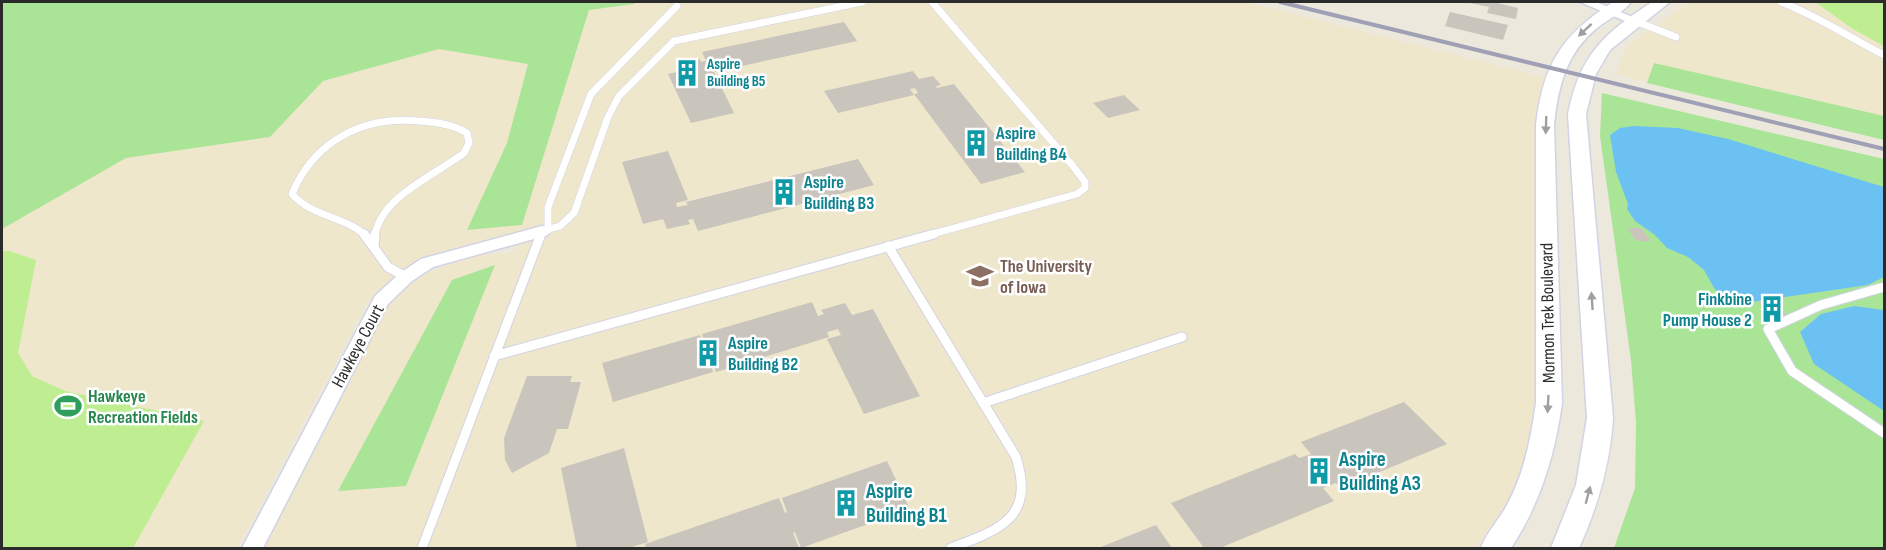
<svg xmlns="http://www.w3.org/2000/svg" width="1886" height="550" viewBox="0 0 1886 550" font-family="'Sofia Sans Condensed',sans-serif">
<rect width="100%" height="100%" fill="#ede8dc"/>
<g fill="#efe7cb">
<polygon points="2,2 1246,2 1543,77 1536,110 1537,407 1528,455 1505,506 1475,548 264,548 387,309 407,287 429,272 480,255 515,252 513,233 433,254 419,261 380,288 367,303 237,548 2,548"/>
<polygon points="1689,2 1884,2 1884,138 1615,74 1629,44"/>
</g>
<g fill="#aae597">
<polygon points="2,2 635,2 634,4 589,10 522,225 467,230 507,143 528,64 439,49 323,81 270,137 126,158 2,229"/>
<polygon points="1654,63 1884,116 1884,140 1647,83"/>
<polygon points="1602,93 1884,159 1884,548 1614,548 1635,488 1636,423 1631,360 1600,136"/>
<polygon points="495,265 406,486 338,491 452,280"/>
</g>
<g fill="#beed92">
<polygon points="1815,2 1884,2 1884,46 1853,29"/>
<polygon points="2,251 9,251 36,260 18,353 32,376 65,391 204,421 133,548 2,548"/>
</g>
<g fill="#6cc1f3">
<polygon points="1633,126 1678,128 1728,139 1884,187 1884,277 1868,285 1744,303 1723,297 1714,288 1704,270 1688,257 1667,248 1655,235 1635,221 1627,209 1628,204 1616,172 1610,135 1620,128"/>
<polygon points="1854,306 1884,310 1884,411 1814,364 1800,332 1821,314"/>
</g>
<g fill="#c9c4bc">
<polygon points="1465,2 1493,2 1518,8 1516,19 1487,13 1489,7"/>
<polygon points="1450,12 1508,25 1503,40 1445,26"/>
<polygon points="844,22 857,41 714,72 734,113 691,123 668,74 686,70 683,63 700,59 701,62 706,61 702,52"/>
<polygon points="913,71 919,79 933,76 941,85 936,86 937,88 954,84 1025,172 981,184 914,94 918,93 915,88 910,89 914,95 838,113 824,91"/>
<polygon points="1124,95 1140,110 1108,118 1093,103"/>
<polygon points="668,151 688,200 676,203 677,207 688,205 686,202 858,159 874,185 698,231 693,219 688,220 690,224 667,229 663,219 643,224 622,162"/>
<polygon points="1627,228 1641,228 1651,241 1636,241"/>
<polygon points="1772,301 1787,315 1772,317 1758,302"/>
<polygon points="812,302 818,316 824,314 821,310 845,303 852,315 873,309 920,396 864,414 827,339 841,335 838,329 827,332 829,337 716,372 711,359 709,360 713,372 613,402 602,363 700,335 704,347 706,346 702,334"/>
<polygon points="527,376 572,376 570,382 581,382 568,429 557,429 549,453 512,473 505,460 504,438"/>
<polygon points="1404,402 1447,444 1341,488 1336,483 1323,488 1334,501 1220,548 1204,548 1171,503 1295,454 1299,458 1311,454 1301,442"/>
<polygon points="624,448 648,542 629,548 577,548 561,468"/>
<polygon points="887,461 910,509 801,548 795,532 793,533 799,548 646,548 645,544 779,498 785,513 787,512 782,498"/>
<polygon points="1156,525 1172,548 1098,548"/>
</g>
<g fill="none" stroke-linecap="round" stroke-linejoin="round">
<defs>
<g id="lane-far1">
<path d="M1781,2C1817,16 1849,37 1884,55"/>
<polyline points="1635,21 1676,37"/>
<polyline points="548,230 548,207 591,94 677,6"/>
<path d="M365,235C344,216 312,217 292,194C314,141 363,116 418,121C435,122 452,124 467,133L469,143L464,153C435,175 382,196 375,235"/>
<polyline points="540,235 542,231 560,226 574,213 608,117 619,96 674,41 862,2"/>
<polyline points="929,235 1077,194 1085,188 1085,182 1073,166 932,2"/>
</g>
<g id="lane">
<polyline points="364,234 388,267 406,277"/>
<path d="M888,246L1016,457C1035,518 1001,529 951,548"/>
<polyline points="374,247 375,234"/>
<polyline points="1884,287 1821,305 1768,329 1792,371 1884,433"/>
<polyline points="494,356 934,234"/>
<polyline points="983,403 1182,337"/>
<polyline points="422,548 541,234"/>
</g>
<g id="street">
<polygon points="1580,2 1596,2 1640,20 1638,23 1630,23"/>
<polygon points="542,226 548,227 550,231 548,235 433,267 412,281 388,304 263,548 242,548 375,296 400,273 421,259"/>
</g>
<g id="secondary">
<path d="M1613,2H1631C1623,13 1608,19 1597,28C1566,53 1558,87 1554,125L1562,403C1555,455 1540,504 1511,548H1481C1486,533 1499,520 1507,505C1524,474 1531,438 1536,403V125C1543,64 1562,35 1613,2Z"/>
<path d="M1652,2H1670L1610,50L1596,74L1586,114L1613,418C1610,465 1598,506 1579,548H1551L1576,485L1587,418L1568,114C1580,55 1603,34 1652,2Z"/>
</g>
</defs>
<use href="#lane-far1" stroke="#d2d3e4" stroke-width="8"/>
<use href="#lane" stroke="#d2d3e4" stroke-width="11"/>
<use href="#street" stroke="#d2d3e4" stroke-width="3"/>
<use href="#secondary" stroke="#d2d3e4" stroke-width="3"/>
<use href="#lane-far1" stroke="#fff" stroke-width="7"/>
<use href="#lane" stroke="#fff" stroke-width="9"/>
<use href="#street" fill="#fff" fill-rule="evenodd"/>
<use href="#secondary" fill="#fff" fill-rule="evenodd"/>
<polyline stroke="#9fa0b6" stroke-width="4" points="1280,2 1884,149"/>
</g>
<defs><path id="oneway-solid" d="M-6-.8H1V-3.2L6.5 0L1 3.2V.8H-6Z" transform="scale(1.5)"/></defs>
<g fill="#a0a0a0">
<use href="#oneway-solid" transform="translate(1585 30) rotate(137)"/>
<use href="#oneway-solid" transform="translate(1546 125) rotate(92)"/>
<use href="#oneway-solid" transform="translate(1592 301) rotate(-94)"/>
<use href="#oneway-solid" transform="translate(1548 404) rotate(93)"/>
<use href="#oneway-solid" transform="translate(1588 495) rotate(-75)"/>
</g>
<defs>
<symbol id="building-bare" viewBox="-9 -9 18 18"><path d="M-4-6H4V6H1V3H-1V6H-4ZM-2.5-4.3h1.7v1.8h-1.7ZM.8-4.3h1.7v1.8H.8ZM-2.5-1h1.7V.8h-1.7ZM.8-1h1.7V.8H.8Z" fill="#0f9aa8" stroke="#fff" stroke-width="2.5" paint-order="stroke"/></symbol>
<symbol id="university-bare" viewBox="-9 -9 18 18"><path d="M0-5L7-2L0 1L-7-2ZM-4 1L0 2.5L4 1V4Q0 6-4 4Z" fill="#8d6e63" stroke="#fff" stroke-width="2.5" paint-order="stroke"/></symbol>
<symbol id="stadium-bare" viewBox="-9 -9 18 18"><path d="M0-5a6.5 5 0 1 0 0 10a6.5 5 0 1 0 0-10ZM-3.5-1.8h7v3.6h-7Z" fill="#2e9e5b" stroke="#fff" stroke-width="2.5" paint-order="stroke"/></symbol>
</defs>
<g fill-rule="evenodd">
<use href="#building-bare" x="668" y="54" width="38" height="38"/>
<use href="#building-bare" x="957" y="124" width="38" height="38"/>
<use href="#building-bare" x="765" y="173" width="38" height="38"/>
<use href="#university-bare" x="961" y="257" width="38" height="38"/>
<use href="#building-bare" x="1753" y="290" width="38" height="38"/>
<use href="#building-bare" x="689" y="334" width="38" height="38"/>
<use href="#stadium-bare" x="49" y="387" width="38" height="38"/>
<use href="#building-bare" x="1300" y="452" width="38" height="38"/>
<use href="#building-bare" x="827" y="484" width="38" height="38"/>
</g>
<g text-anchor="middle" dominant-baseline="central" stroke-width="5" stroke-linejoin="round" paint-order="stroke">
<g font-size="15" font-weight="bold" fill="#0d838f" stroke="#fff" text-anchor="start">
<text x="707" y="64">Aspire<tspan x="707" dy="17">Building B5</tspan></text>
</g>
<g font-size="18" font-weight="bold" fill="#0d838f" stroke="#fff" text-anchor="start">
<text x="996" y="133">Aspire<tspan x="996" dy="21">Building B4</tspan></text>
<text x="804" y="182">Aspire<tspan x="804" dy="21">Building B3</tspan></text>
<text x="1752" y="299" text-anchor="end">Finkbine<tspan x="1752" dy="21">Pump House 2</tspan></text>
<text x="728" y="343">Aspire<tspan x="728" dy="21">Building B2</tspan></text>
</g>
<g font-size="18" font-weight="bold" fill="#785e54" stroke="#fff" text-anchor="start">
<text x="1000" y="266">The University<tspan x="1000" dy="21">of Iowa</tspan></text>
</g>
<g font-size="18" fill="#2b2b2b" stroke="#fff">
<text transform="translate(1548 313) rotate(-91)">Mormon Trek Boulevard</text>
<text transform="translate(358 346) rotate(-62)">Hawkeye Court</text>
</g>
<g font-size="18" font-weight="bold" fill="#27864d" stroke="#fff" text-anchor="start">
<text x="88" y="396">Hawkeye<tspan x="88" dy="21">Recreation Fields</tspan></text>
</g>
<g font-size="21" font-weight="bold" fill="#0d838f" stroke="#fff" text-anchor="start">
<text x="1339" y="459">Aspire<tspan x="1339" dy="24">Building A3</tspan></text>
<text x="866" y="491">Aspire<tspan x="866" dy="24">Building B1</tspan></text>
</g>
</g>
<rect width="1886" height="550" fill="none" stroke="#2b2b2b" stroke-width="6"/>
</svg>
